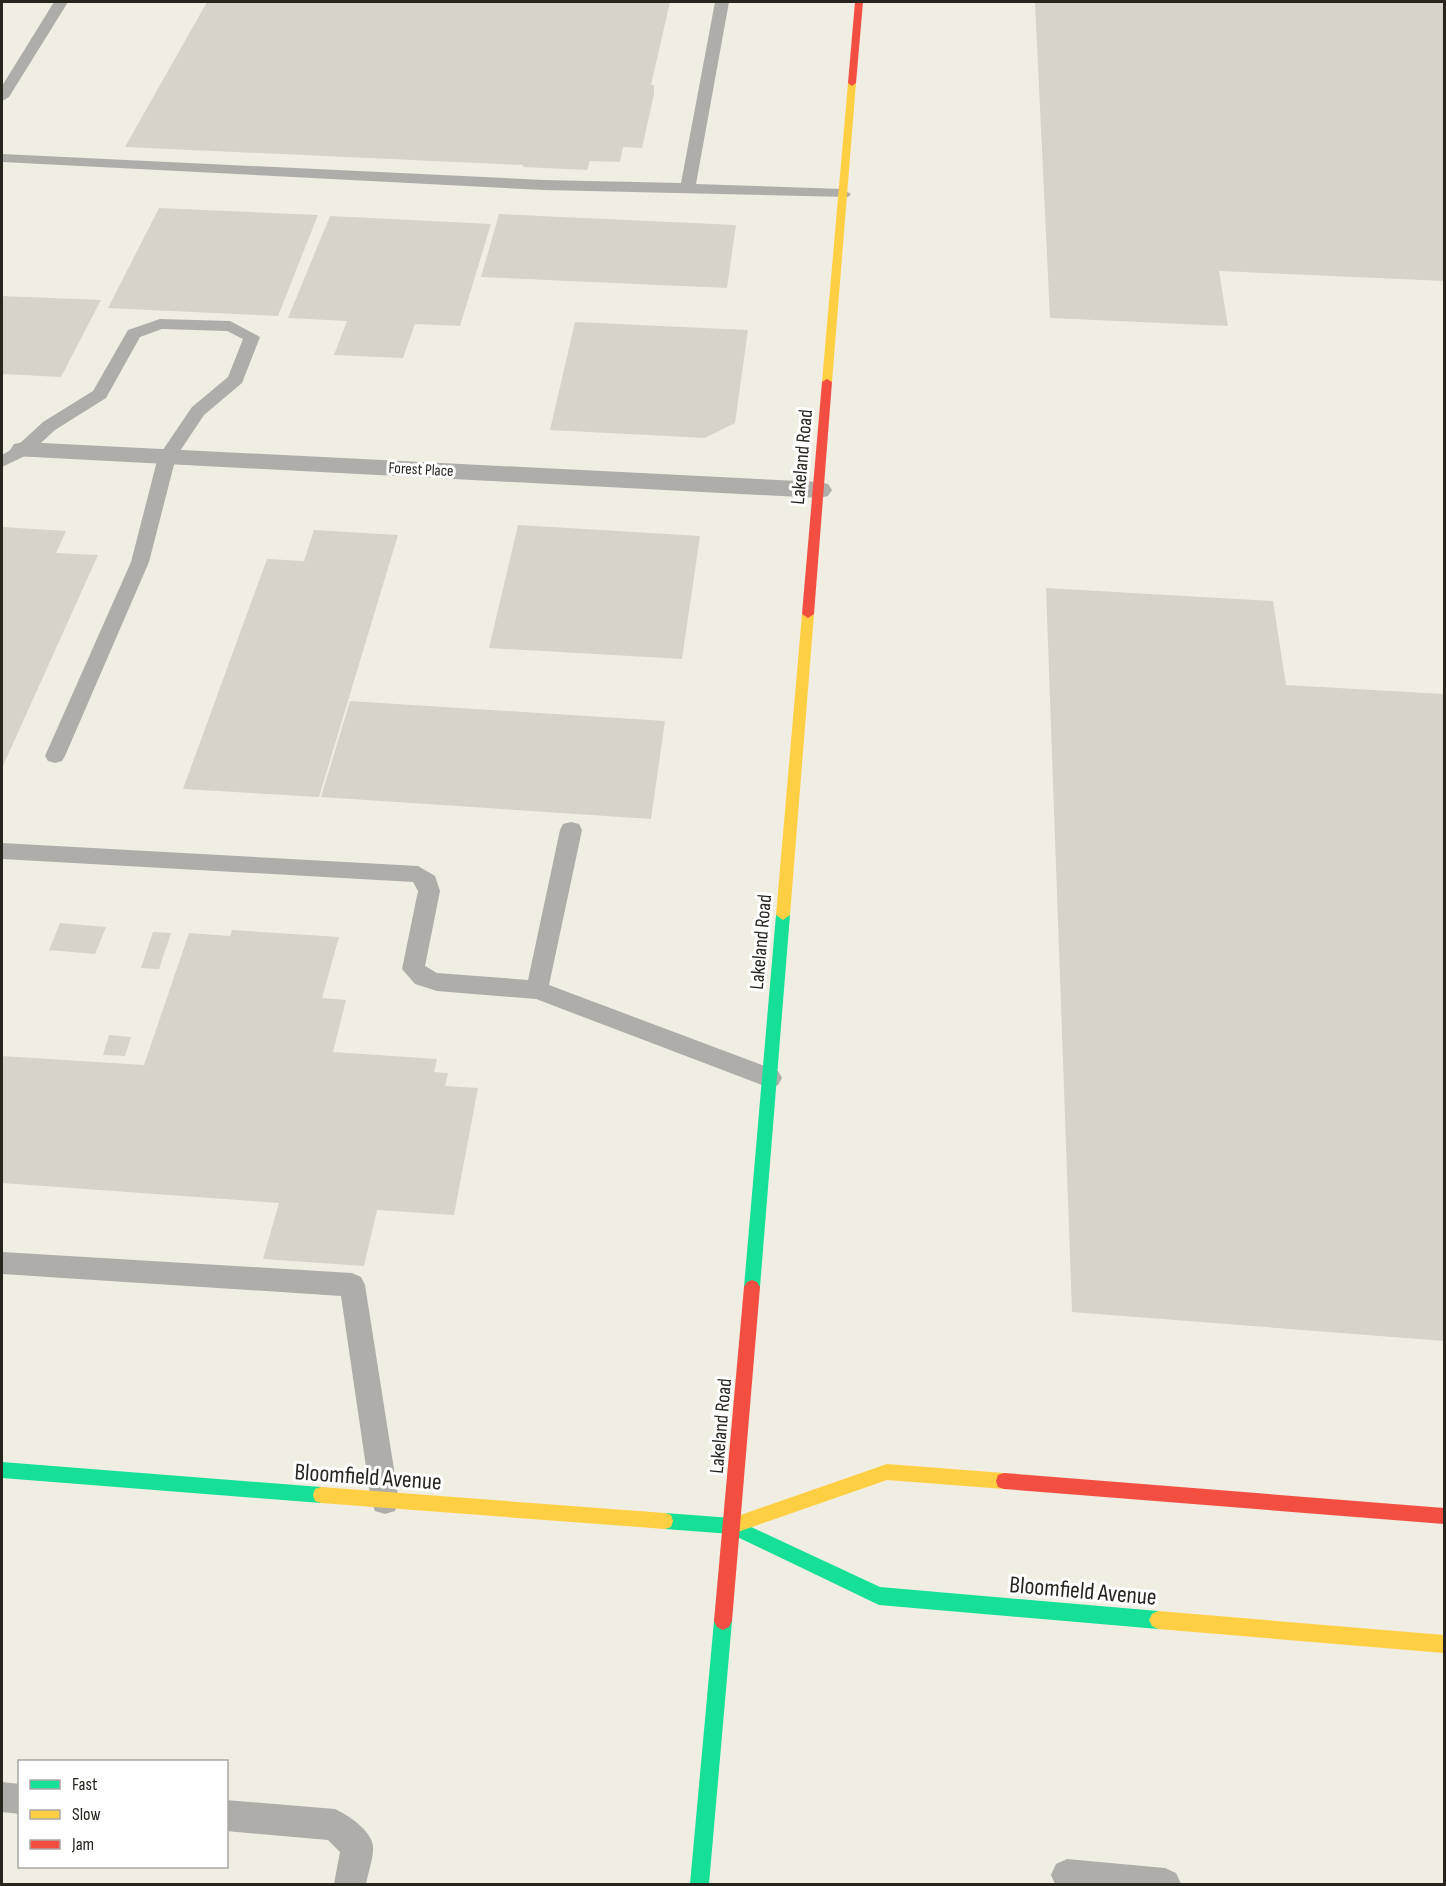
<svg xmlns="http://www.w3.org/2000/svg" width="1446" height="1886" viewBox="0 0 1446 1886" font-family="'Sofia Sans Condensed',sans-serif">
<rect width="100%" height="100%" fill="#f0eee2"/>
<g fill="#d6d4ca">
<polygon points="207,2 670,2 651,85 654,85 654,94 642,148 623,147 620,162 590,161 587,170 523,167 523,165 125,147"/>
<polygon points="1035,2 1444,2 1444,281 1219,271 1228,326 1050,318"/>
<polygon points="159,208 318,215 278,316 108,308"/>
<polygon points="499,214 736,225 727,288 481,277"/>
<polygon points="330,216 491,224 460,326 415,324 403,358 334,355 347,321 288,318"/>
<polygon points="2,296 101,300 61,377 2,374"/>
<polygon points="575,322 748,330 735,423 705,438 550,430"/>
<polygon points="518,525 700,536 682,659 489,648"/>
<polygon points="2,527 66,531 56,553 98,555 2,768"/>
<polygon points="314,530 398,535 319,797 183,789 267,559 304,561"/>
<polygon points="1046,588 1273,601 1286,685 1444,694 1444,1341 1072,1312"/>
<polygon points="350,701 665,721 651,819 321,797"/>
<polygon points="60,923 106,927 95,954 49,950"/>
<polygon points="232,930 339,937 322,998 346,1000 333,1052 437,1059 434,1072 448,1073 445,1086 478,1088 454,1215 377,1210 364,1266 263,1259 279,1203 2,1183 2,1056 144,1065 189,933 230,936"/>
<polygon points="153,932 171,933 159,969 141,968"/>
<polygon points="109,1035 131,1037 125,1056 103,1055"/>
</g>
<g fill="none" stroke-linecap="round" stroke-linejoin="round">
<g fill="#afada9" fill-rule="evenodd">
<polygon points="54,2 68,2 9,97 2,101 2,86"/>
<polygon points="715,2 729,2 696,184 843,189 851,194 848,197 544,190 2,162 2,154 544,180 681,183"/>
<polygon points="160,319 230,321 260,337 242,383 204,415 176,457 149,562 65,756 62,761 55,763 48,761 45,756 131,562 158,457 192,407 228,377 243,339 227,331 162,329 140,337 106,398 55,430 29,454 2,467 2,455 17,446 43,422 93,391 128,330"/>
<polygon points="571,822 579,824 582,830 549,985 778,1071 782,1078 778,1085 770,1088 762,1085 536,999 437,991 415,984 402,969 418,891 413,882 2,859 2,843 418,866 435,876 440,891 425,966 437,973 528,980 560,830 563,824"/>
<polygon points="2,1252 352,1273 361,1277 365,1285 399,1501 395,1511 385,1514 375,1511 371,1501 341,1296 2,1274"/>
<polygon points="2,1782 20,1784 20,1814 2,1812"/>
<path d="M226,1800L335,1809C348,1815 371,1830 373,1846C374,1857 368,1873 366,1884H334L340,1852L328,1840L226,1831Z"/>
<polygon points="1067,1859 1165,1868 1176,1873 1181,1884 1055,1884 1051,1875 1056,1864"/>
</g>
<polygon fill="#afada9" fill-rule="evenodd" points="23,442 819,482 828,484 832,490 828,496 819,498 14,456 10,450 14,444"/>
<g fill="#16e098" fill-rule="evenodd">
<polygon points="783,910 790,915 760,1287 757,1292 752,1294 747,1292 744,1287 776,915"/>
<polygon points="2,1462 321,1487 327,1489 329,1495 327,1501 321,1503 2,1478"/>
<polygon points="665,1513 732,1518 880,1587 1158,1611 1164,1614 1167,1620 1164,1626 1158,1629 879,1605 731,1534 665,1529 659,1527 657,1521 659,1515"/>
<polygon points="723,1612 729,1615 732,1621 709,1884 690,1884 714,1621 717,1615"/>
</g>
<g fill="#ffcf43" fill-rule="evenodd">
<polygon points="852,80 856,83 832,382 827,385 822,382 848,83"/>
<polygon points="808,610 814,614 790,915 783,920 776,915 802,614"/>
<polygon points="887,1464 1004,1473 1010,1475 1012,1481 1010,1487 1004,1489 887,1480 732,1534 726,1532 724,1526 726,1520 732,1518"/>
<polygon points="321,1487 665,1513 671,1515 673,1521 671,1527 665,1529 321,1503 315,1501 313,1495 315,1489"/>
<polygon points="1158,1611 1444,1635 1444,1653 1158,1629 1152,1626 1149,1620 1152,1614"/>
</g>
<g fill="#f24e42" fill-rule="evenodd">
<polygon points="855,2 863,2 856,83 852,86 848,83"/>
<polygon points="827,379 832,382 814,614 808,618 802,614 822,382"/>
<polygon points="752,1280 757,1282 760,1287 732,1621 729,1627 723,1630 717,1627 714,1621 744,1287 747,1282"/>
<polygon points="1004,1473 1444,1508 1444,1524 1004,1489 998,1487 996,1481 998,1475"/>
</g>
</g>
<g text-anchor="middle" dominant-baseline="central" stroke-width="6" stroke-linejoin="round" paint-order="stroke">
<g font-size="16" fill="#27251e" stroke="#fefefe">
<text transform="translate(421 470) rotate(3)">Forest Place</text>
</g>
<g font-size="20" fill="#27251e" stroke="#fefefe">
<text transform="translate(802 457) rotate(-85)">Lakeland Road</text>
<text transform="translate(761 942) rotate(-85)">Lakeland Road</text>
<text transform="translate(721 1426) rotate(-85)">Lakeland Road</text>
</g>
<g font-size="24" fill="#27251e" stroke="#fefefe">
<text transform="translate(368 1477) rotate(4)">Bloomfield Avenue</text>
<text transform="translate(1083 1591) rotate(5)">Bloomfield Avenue</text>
</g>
</g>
<rect width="1446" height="1886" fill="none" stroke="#27251e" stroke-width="6"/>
<rect x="18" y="1760" width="210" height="108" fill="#fefefe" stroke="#a8a7a4" stroke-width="1.5"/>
<rect x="30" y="1780" width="30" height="9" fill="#16e098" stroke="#a8a7a4" stroke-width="1.5"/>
<text x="72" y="1790" font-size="18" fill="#27251e">Fast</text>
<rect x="30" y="1810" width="30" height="9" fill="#ffcf43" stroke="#a8a7a4" stroke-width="1.5"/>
<text x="72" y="1820" font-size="18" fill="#27251e">Slow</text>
<rect x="30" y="1840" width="30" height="9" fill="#f24e42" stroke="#a8a7a4" stroke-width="1.5"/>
<text x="72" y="1850" font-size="18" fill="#27251e">Jam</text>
</svg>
